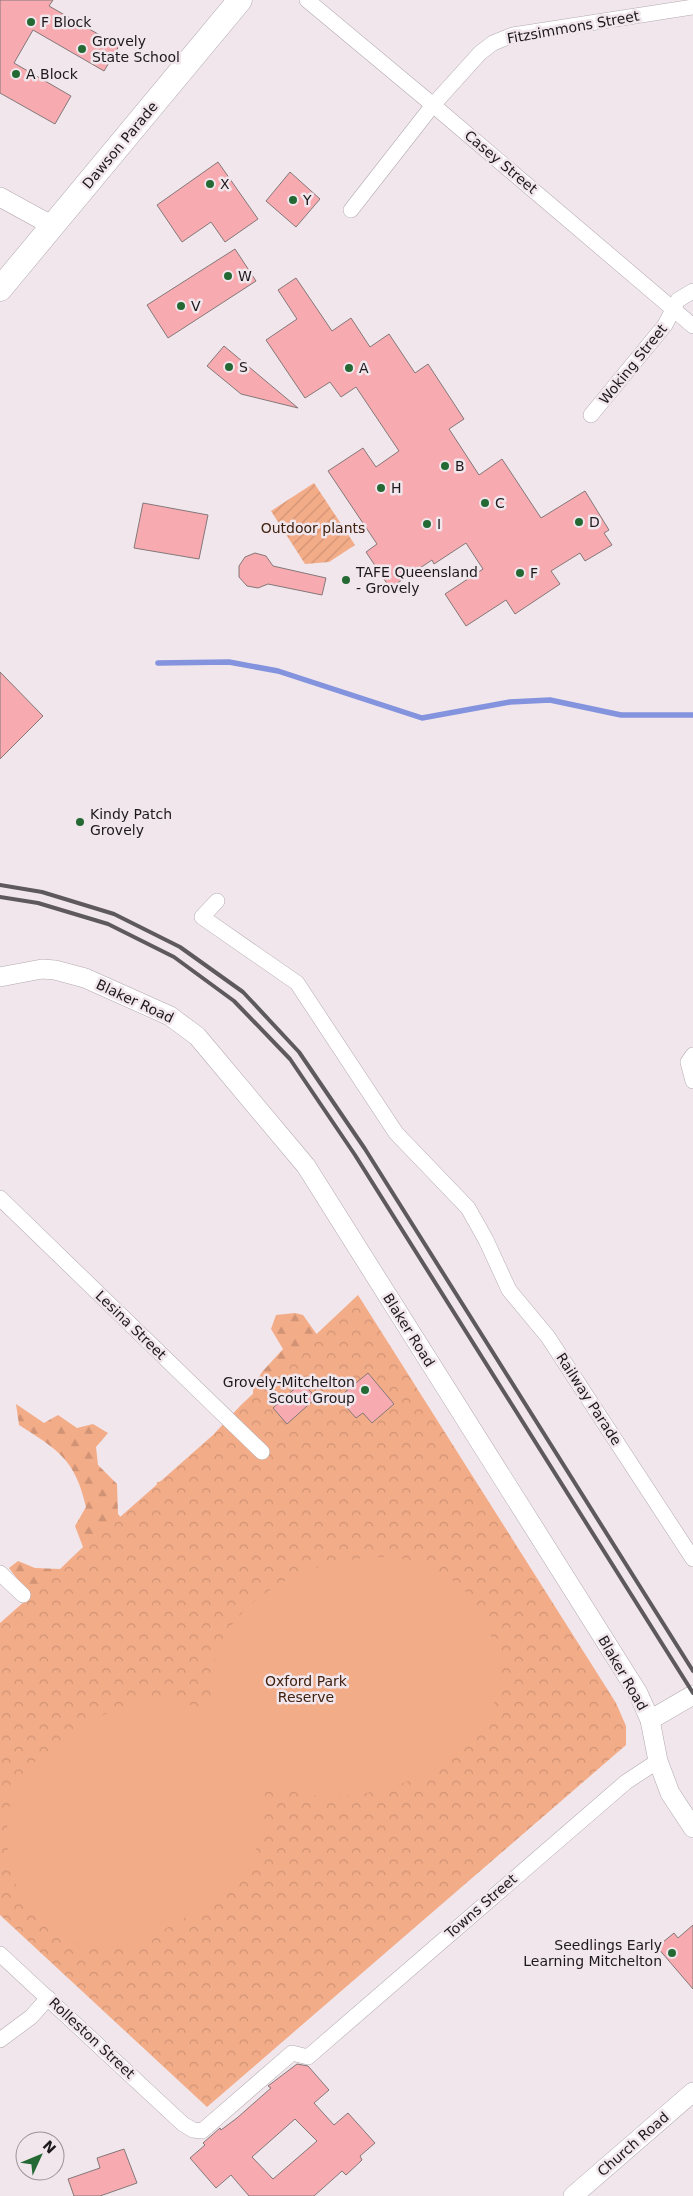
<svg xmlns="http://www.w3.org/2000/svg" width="693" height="2196" viewBox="0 0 693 2196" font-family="'DejaVu Sans',sans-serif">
<defs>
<pattern id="forest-firs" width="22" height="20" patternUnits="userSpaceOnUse" patternTransform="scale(1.25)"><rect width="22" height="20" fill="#f3ac88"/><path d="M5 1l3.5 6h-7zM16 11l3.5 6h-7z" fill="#d09375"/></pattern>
<pattern id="park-crowns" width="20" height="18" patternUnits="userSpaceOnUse" patternTransform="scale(1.25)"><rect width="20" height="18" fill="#f3ac88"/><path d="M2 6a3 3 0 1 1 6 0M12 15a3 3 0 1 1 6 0" fill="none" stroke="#d09375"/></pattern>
<pattern id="garden-furrows" width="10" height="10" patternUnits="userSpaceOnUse" patternTransform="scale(1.25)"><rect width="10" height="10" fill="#f3ac88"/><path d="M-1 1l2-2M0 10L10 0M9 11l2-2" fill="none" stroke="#d09375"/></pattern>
</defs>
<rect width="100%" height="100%" fill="#f0e6ec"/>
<g fill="url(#forest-firs)">
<polygon points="295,1313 303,1315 323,1343 253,1402 253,1387 262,1372 283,1349 271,1329 276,1315"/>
<path d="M16,1404L44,1423L58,1415L77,1428L93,1424L108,1433L96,1447L98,1465L117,1484L118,1514L137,1535L155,1510L157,1482L182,1479L0,1730L41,1610L9,1568L18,1561L35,1568L60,1569L83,1547L75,1526L86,1507C75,1459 58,1450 19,1425Z"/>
</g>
<polygon fill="url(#park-crowns)" points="358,1295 616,1703 626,1726 626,1745 207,2107 0,1915 0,1623 213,1435 241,1405"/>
<polygon fill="url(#garden-furrows)" points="314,483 355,545 329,562 305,564 271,511"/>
<path fill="#f3ac88" d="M395,1557C442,1570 473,1584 490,1633C495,1648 502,1665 500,1681C487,1775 336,1826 261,1778C262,1784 265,1790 265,1796C267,1839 249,1879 212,1901C195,1912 177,1922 160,1932C154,1936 147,1942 141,1943C117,1949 93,1948 70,1940C64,1938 59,1934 54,1931C6,1901 0,1841 13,1790C28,1759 62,1742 89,1724C131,1695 174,1690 218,1719C190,1639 262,1579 334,1563C354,1558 374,1557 395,1557Z"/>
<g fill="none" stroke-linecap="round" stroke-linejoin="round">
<polyline stroke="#8493de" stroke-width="5.5" points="158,663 229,662 278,671 422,718 510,702 550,700 621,715 693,715"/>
</g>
<g fill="#f7abb0" stroke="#847879" fill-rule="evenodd">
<polygon points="0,0 53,0 49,6 119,46 104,71 33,30 14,63 71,96 55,124 0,93"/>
<polygon points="218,162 258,219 225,242 211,222 182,242 157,205"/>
<polygon points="290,172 320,199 296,227 266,201"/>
<polygon points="235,249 256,281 168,338 147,305"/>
<polygon points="296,278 332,331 351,318 370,347 389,334 415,373 428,364 464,419 449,429 479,475 502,459 541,518 585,491 609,530 604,533 612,545 585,561 580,553 551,571 560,584 515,614 506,600 466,626 445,594 483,569 466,543 434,564 432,560 390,588 366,552 377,544 328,471 363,448 376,467 399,451 356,387 341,397 330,382 305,398 266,340 297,319 278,290"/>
<polygon points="224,346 298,408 241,394 207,366"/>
<polygon points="143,503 208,515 199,559 134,548"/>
<polygon points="255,553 266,556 273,566 326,578 322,595 268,584 258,588 247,586 239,577 239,566 245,557"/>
<polygon points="0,672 43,716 0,759"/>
<polygon points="368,1373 394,1404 372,1423 363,1413 356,1418 338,1398"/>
<polygon points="302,1382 316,1398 287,1424 273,1408"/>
<polygon points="693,1925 693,1989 657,1947 674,1933 678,1938"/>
<path d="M297,2064L308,2066L329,2090L314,2103L334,2125L348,2113L375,2143L360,2156L362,2160L346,2175L342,2171L314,2196H249L231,2175L216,2188L190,2158L205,2145L203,2143L220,2128L221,2130L237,2118L271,2088L268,2086ZM295,2119L317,2141L273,2179L252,2157Z"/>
<polygon points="124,2149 137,2183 100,2196 74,2196 68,2179 100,2168 97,2158"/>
</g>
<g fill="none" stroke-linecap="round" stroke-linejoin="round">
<defs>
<g id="minor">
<polyline points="307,0 433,105 693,326"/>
<polyline points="351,210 433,105 480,53 493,43 513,35 693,7"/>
<polyline points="591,415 665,325 678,300 693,291"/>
<polyline points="217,901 202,917 297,983 396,1133 468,1208 486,1240 509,1290 548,1337 693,1559"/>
<polyline points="693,1055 688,1062 693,1081"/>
<polyline points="0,1198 262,1452"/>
<polyline points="0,1573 23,1595"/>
<polyline points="0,1954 183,2124 193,2130 202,2131 292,2053 308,2057 626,1782 658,1761"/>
<polyline points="0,2040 31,2017 48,1998"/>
</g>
<g id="tertiary">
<polyline points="0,197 53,226"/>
<polyline points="0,977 42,969 55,970 85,978 170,1016 197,1036 306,1166 638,1693 650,1720 658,1761 670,1793 693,1828"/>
<polyline points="650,1720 693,1695"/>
<polyline points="573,2196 693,2092"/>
</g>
<polyline id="primary" points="0,289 240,0"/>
</defs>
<use href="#minor" stroke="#b3a9af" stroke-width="16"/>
<use href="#tertiary" stroke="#b3a9af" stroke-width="20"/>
<use href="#primary" stroke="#b3a9af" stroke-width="25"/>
<use href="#minor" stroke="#fff" stroke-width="15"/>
<use href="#tertiary" stroke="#fff" stroke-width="19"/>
<use href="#primary" stroke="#fff" stroke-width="24"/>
<g stroke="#5e595c" stroke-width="4">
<polyline points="0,885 42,892 114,914 180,947 243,992 299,1052 365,1149 693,1671"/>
<polyline points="0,897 38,903 108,924 174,957 234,1001 290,1059 355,1155 693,1693"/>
</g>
</g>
<g fill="#246834" stroke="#f0e6ec" stroke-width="2">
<circle cx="31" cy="22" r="5"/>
<circle cx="82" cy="49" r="5"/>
<circle cx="16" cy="74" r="5"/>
<circle cx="210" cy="184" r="5"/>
<circle cx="293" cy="200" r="5"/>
<circle cx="228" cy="276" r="5"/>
<circle cx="181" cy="306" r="5"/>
<circle cx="229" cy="367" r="5"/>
<circle cx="349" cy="368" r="5"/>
<circle cx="445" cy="466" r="5"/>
<circle cx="381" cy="488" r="5"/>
<circle cx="485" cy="503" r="5"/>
<circle cx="579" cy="522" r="5"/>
<circle cx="427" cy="524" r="5"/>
<circle cx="520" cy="573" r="5"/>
<circle cx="346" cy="580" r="5"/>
<circle cx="80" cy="822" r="5"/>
<circle cx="365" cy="1390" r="5"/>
<circle cx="672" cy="1953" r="5"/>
</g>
<g text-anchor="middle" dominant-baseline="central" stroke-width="5" stroke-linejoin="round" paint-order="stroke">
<g font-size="14" fill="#1d191b" stroke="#f0e6ec" text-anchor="start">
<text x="41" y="22">F Block</text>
<text x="92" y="41">Grovely<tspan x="92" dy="16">State School</tspan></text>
<text x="26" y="74">A Block</text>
<text x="220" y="184">X</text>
<text x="303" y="200">Y</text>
<text x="238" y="276">W</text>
<text x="191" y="306">V</text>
<text x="239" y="367">S</text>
<text x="359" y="368">A</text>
<text x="455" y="466">B</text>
<text x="391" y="488">H</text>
<text x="495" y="503">C</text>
<text x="589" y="522">D</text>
<text x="437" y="524">I</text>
<text x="356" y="572">TAFE Queensland<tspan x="356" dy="16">- Grovely</tspan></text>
<text x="530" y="573">F</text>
<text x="90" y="814">Kindy Patch<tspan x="90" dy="16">Grovely</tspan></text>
<text x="355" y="1382" text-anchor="end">Grovely-Mitchelton<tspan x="355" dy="16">Scout Group</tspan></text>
<text x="662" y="1945" text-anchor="end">Seedlings Early<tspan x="662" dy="16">Learning Mitchelton</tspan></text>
</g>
<g font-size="14" fill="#1d191b" stroke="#f0e6ec">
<text transform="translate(573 27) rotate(-10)">Fitzsimmons Street</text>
<text transform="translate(120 145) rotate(-50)">Dawson Parade</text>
<text transform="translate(501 162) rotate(40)">Casey Street</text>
<text transform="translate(633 364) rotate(-51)">Woking Street</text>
<text transform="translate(135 1001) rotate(25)">Blaker Road</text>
<text transform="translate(131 1325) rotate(44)">Lesina Street</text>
<text transform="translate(409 1330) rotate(58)">Blaker Road</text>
<text transform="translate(589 1399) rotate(57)">Railway Parade</text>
<text transform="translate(623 1673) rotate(60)">Blaker Road</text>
<text transform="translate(481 1906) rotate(-41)">Towns Street</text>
<text transform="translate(92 2038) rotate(43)">Rolleston Street</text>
<text transform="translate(633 2144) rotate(-41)">Church Road</text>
</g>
<g font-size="14" fill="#41210f" stroke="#f0e6ec">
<text x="313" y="528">Outdoor plants</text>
<text x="306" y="1681">Oxford Park<tspan x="306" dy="16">Reserve</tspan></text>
</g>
</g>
<g transform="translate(40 2156) rotate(46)"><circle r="24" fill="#f0e6ec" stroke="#9c9498"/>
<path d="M0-4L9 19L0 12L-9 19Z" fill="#246834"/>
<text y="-8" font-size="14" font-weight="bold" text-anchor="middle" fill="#1d191b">N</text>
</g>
</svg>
